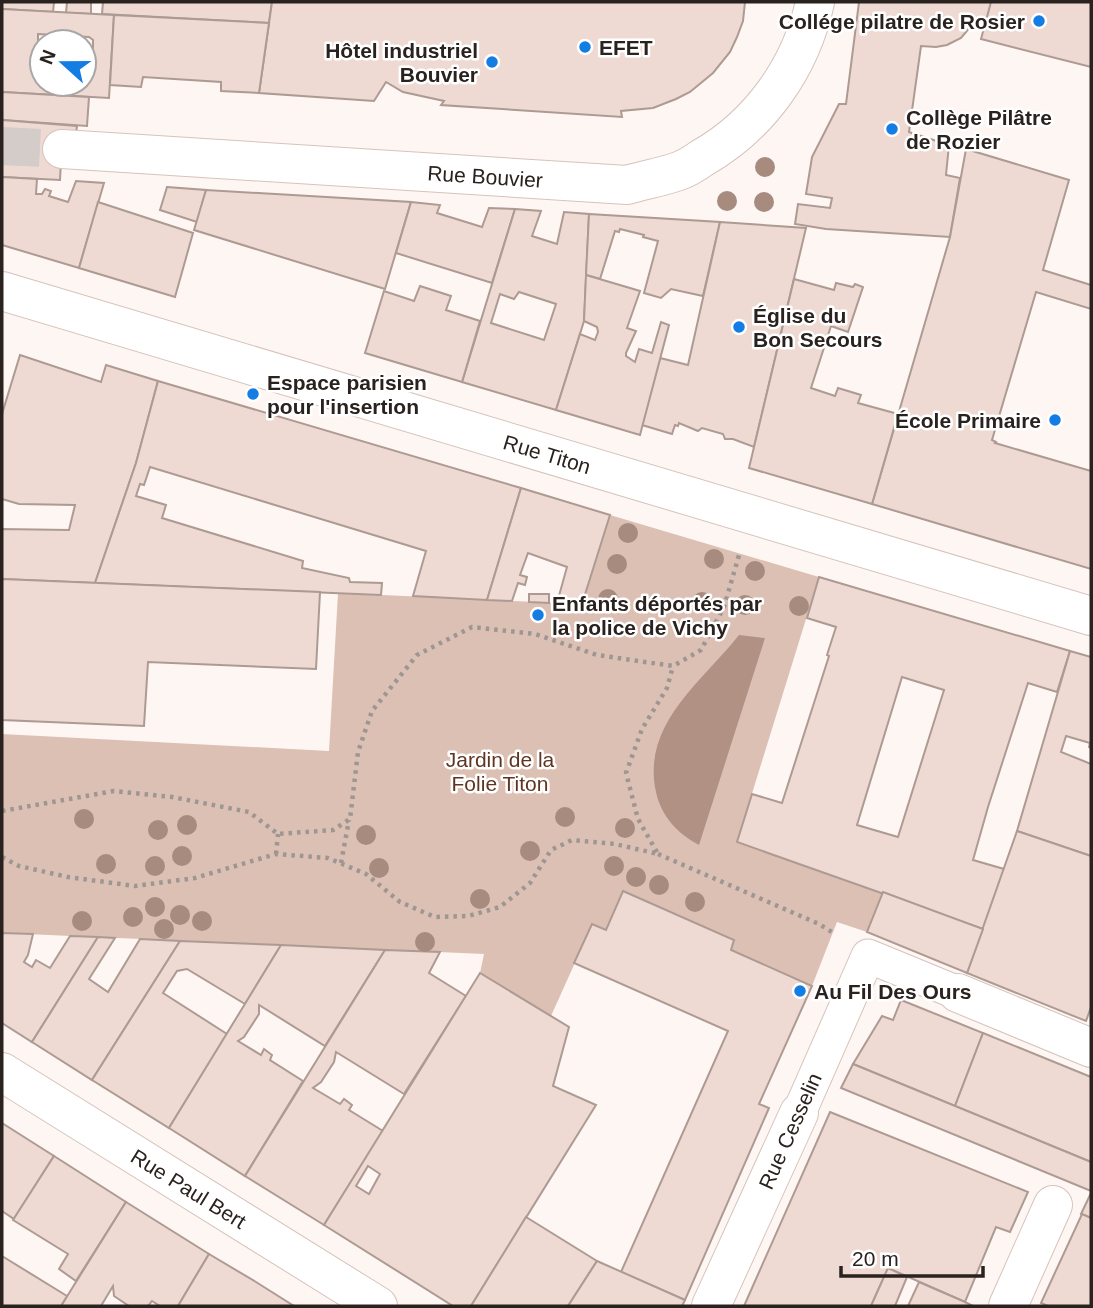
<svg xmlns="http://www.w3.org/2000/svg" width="1093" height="1308" viewBox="0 0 1093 1308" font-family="Arial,sans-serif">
<rect width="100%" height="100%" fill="#fef6f3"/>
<polygon fill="#ddc0b4" points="610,515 819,577 737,842 883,892 867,932 837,922 812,986 731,950 734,940 624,891 606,930 592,925 551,1016 480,973 484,954 2,933 2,734 329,751 338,593 582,604"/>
<path fill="#b09184" d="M739,635L765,638L699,845C678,834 661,816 656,792C641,724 702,682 739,635Z"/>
<g fill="#eedad2" stroke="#ad9a93" stroke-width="2" fill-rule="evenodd">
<polygon points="2,2 54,2 53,12 2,9"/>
<polygon points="67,2 91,2 91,14 66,13"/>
<polygon points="103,2 272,2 269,23 102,14"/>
<polygon points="272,2 745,2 743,21 737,37 730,52 713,73 690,92 676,99 653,108 621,111 622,117 441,105 444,101 403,92 386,82 374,101 259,93"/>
<polygon points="859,2 994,2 988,32 971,26 961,38 947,45 936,47 921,46 909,132 949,145 946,175 960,178 950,237 826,229 795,224 798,204 830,208 832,198 806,194 812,157 839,104 846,104"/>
<polygon points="991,2 1091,2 1091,67 981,39"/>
<path d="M2,9L114,15L109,98L2,92ZM38,34L89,37L93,40V48L87,51L86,56L88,61L92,63L91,70L84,73V84H42V71L37,70V57H40L41,47L38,46Z"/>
<polygon points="114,15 269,23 259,93 221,91 221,82 143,77 141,87 110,85"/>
<polygon points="2,92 89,97 87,126 2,120"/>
<polygon points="2,120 77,126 75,142 62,142 60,180 2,177"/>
<polygon points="966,149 1069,180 1043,270 1091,285 1091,309 1036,292 992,440 996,442 995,443 1091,471 1091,569 872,504 950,237"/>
<polygon points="2,177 37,179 36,194 42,194 45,189 51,191 49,196 68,202 76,181 104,183 79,268 2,245"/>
<polygon points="167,187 206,190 197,222 160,210"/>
<polygon points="206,190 411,202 385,289 194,230"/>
<polygon points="98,202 193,233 175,297 79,268"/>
<polygon points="411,202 440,205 437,213 482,227 489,208 515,209 492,283 396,253"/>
<path d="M515,209L541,211L532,236L557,244L564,212L589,214L584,321L556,410L462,382ZM519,292L556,304L544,340L491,323L500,294L514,299Z"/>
<polygon points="589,214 720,222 703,296 671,289 661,298 644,293 658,241 643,237 644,235 620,229 619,232 615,231 600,279 586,275"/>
<polygon points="720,222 806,228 754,447 733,439 725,439 723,434 702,428 698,431 679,423 678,426 675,425 672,434 642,425 660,358 688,365"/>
<polygon points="586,275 640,291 627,328 636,331 626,353 626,356 635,362 639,349 652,353 661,322 669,325 640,435 556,410 580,334 595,340 598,332 597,327 584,321"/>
<polygon points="794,279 834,290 836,283 853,287 855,284 863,287 848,332 831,326 811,388 835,396 838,388 861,395 858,403 898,414 872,504 749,468"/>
<polygon points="420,286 451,296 446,310 480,321 462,382 365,353 384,291 414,301"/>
<polygon points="20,355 101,382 106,365 158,381 136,463 95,583 2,579 2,529 69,530 75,505 19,504 2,499 2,414"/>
<polygon points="158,381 521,488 487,600 413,596 426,551 150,467 144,485 140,484 136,496 166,505 162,518 303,561 302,568 349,578 350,582 382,583 381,595 95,583 136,463"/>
<polygon points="521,488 610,515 582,604 557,603 567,567 528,553 520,575 527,577 525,585 518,583 512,601 487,600"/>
<path d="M819,577L1070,651L1057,692L1028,683L988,807L973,860L1004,869L983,929L737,842L752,794L782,803L829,656L827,655L836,627L807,618ZM902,677L944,690L898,837L857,825Z"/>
<polygon points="2,579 320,592 316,669 148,662 144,726 2,720"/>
<polygon points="529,594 549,594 549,603 529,602"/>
<polygon points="1070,651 1091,657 1091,748 1089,747 1090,743 1066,736 1061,752 1091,764 1091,856 1017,831"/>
<polygon points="1017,831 1091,856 1091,1007 1086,1021 967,973"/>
<polygon points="623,891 734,940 731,950 812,986 759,1104 769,1108 685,1300 621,1272 728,1031 574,963 592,924 606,930"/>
<polygon points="883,892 983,929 967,973 867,932"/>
<polygon points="2,933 33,934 28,955 24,962 32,967 36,960 50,968 70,936 98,937 32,1042 2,1023"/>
<polygon points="98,937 115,938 89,979 108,992 140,939 180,941 92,1080 32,1042"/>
<polygon points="180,941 281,945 245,1004 187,969 177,971 163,993 227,1034 169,1128 92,1080"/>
<polygon points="281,945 385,950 325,1046 259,1005 259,1014 244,1037 238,1041 261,1055 264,1049 272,1055 270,1060 303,1081 245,1176 169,1128"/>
<polygon points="385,950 440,952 429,973 466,996 404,1094 336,1052 334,1062 321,1082 313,1088 340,1104 344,1099 352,1105 349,1110 383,1131 324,1225 245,1176"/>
<path d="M480,973L569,1027L553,1086L596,1105L471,1306H453L324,1225ZM368,1166L380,1174L369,1194L356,1186Z"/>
<polygon points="901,1000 983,1033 955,1106 853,1064 882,1016 893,1020"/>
<polygon points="983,1033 1091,1077 1091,1162 955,1106"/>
<polygon points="853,1064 1091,1162 1091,1191 841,1088"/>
<polygon points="830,1112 1028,1192 1010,1232 996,1227 965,1302 888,1268 871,1306 744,1306"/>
<polygon points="2,1123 54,1156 14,1219 2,1211"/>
<polygon points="54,1156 126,1202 76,1281 59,1269 68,1254 13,1220"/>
<polygon points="1091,1193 1091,1218 1081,1214"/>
<polygon points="126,1202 209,1254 178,1306 160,1306 152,1301 148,1306 129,1306 114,1296 113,1286 101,1306 61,1306"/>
<polygon points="1082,1214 1091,1218 1091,1306 1048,1306 1041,1303"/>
<polygon points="526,1217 597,1261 568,1306 471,1306"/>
<polygon points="209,1254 256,1282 294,1306 178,1306"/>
<polygon points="2,1256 67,1296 61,1306 2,1306"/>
<polygon points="597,1261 685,1300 682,1306 568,1306"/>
<polygon points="888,1268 907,1277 895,1306 871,1306"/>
<polygon points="919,1282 965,1302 973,1306 908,1306"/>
</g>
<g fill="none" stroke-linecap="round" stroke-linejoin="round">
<polyline stroke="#d3ccc9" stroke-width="38" stroke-dasharray="38 19" stroke-linecap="butt" points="2,146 62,149"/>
<defs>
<polyline id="pedestrian" points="799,1113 868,956 958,993"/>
<g id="minor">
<path id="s1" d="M62,149L627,185C644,180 662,177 679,171C687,168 695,163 702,158C760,125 801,67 815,2"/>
<path id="s2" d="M2,291L1091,616"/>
<polyline points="958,993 1091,1048"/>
<path id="s3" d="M2,1072L378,1306"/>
<polyline points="711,1306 799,1113"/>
<polyline points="1008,1306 1053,1205"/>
</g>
</defs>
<use href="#pedestrian" stroke="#d6c3bb" stroke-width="35"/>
<use href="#minor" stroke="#d6c3bb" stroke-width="40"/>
<g stroke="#9d9693" stroke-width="4.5" stroke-dasharray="3.5 5" stroke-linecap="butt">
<polyline points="2,811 114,791 172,797 249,812 278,834 333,830 350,819 358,752 372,711 417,655 472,627 535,634 597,655 673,666 701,650 724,607 739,555"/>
<polyline points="276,854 278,834"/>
<polyline points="658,854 819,924 835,934"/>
<polyline points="2,857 19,866 68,877 135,886 195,878 276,854 328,858 366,874 400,902 435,917 468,916 500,907 530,883 551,850 572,840 615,844 658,854 638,819 626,773 642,729 667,688 673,666"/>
<polyline points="341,863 349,820"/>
</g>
<use href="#pedestrian" stroke="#fff" stroke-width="33"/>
<use href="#minor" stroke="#fff" stroke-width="38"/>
</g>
<g fill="#a78b7f">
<circle cx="765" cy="167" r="10"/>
<circle cx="727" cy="201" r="10"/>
<circle cx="764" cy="202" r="10"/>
<circle cx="628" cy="533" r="10"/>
<circle cx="714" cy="559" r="10"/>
<circle cx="617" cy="564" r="10"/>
<circle cx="755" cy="571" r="10"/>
<circle cx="608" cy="599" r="10"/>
<circle cx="702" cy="602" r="10"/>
<circle cx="745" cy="605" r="10"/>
<circle cx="799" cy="606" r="10"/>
<circle cx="565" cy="817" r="10"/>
<circle cx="84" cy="819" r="10"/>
<circle cx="187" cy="825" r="10"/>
<circle cx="625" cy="828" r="10"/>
<circle cx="158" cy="830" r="10"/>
<circle cx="366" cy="835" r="10"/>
<circle cx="530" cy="851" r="10"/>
<circle cx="182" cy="856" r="10"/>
<circle cx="106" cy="864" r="10"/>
<circle cx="155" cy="866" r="10"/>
<circle cx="614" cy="866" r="10"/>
<circle cx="379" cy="868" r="10"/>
<circle cx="636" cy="877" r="10"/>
<circle cx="659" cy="885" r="10"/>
<circle cx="480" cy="899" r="10"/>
<circle cx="695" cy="902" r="10"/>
<circle cx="155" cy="907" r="10"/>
<circle cx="180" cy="915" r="10"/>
<circle cx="133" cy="917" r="10"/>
<circle cx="82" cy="921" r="10"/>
<circle cx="202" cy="921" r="10"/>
<circle cx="164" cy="929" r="10"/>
<circle cx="425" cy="942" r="10"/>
</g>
<g fill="#147de4" stroke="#fff" stroke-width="2.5">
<circle cx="1039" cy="21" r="7"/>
<circle cx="585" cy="47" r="7"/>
<circle cx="492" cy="62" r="7"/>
<circle cx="892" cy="129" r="7"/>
<circle cx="739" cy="327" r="7"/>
<circle cx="253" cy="394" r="7"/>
<circle cx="1055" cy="420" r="7"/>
<circle cx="538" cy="615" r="7"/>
<circle cx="800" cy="991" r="7"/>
</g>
<g text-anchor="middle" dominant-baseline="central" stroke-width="5" stroke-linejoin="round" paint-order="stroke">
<g font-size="21" font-weight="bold" fill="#29221f" stroke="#fff" text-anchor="start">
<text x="1025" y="21" text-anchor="end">Collége pilatre de Rosier</text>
<text x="599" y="47">EFET</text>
<text x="478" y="50" text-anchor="end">Hôtel industriel<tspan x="478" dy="24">Bouvier</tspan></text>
<text x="906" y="117">Collège Pilâtre<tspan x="906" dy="24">de Rozier</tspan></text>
<text x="753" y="315">Église du<tspan x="753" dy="24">Bon Secours</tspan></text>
<text x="267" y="382">Espace parisien<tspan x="267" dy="24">pour l'insertion</tspan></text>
<text x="1041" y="420" text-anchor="end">École Primaire</text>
<text x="552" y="603">Enfants déportés par<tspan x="552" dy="24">la police de Vichy</tspan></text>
<text x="814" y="991">Au Fil Des Ours</text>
</g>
<g font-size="21" fill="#29221f" stroke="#fff">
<text stroke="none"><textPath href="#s1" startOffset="424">Rue Bouvier</textPath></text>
<text stroke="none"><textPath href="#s2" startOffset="569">Rue Titon</textPath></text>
<text transform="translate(790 1131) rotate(-66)">Rue Cesselin</text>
<text stroke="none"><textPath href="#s3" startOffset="220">Rue Paul Bert</textPath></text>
</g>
<g font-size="21" fill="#603420" stroke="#fff">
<text x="500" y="759">Jardin de la<tspan x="500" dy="24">Folie Titon</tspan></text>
</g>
</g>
<rect width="1093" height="1308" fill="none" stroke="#29221f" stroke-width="7"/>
<g transform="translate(63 63) rotate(291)"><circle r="33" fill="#ffffff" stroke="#a9a7a5" stroke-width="2"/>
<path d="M0-5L12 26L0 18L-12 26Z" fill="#147de4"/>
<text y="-10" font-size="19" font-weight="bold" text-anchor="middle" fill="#29221f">N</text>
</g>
<path d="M841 1266v10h142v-10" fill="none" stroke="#29221f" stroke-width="3.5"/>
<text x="852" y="1266" font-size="21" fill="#29221f" stroke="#ffffff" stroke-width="5" paint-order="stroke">20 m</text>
</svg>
